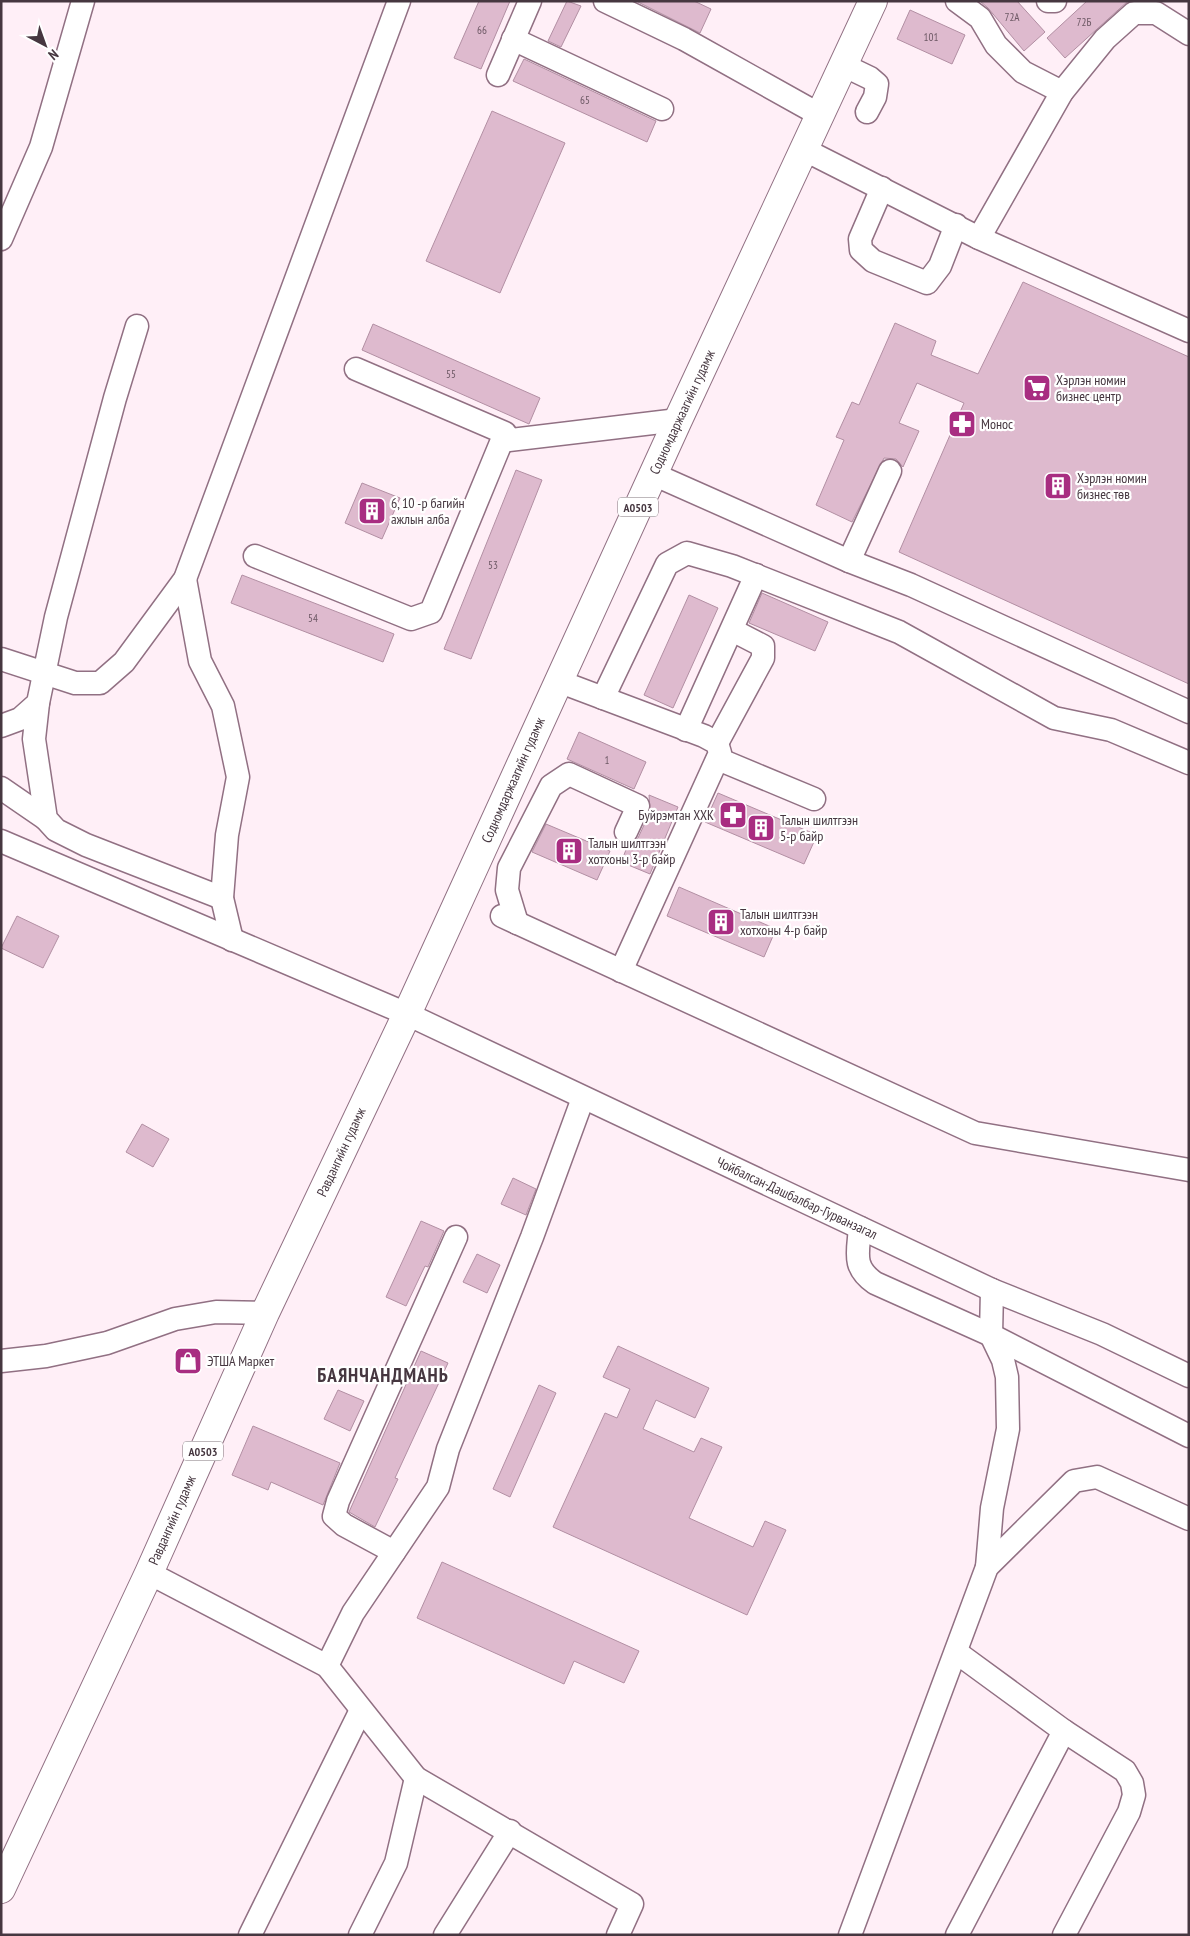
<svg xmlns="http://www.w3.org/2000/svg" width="1190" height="1936" viewBox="0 0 1190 1936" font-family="'PT Sans Narrow',sans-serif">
<rect width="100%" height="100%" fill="#ffeff7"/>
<g fill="#debace" stroke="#b28fa3">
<polygon points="479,1 510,1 481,69 454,58"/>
<polygon points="567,1 581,6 561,47 548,41"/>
<polygon points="636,1 694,1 711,9 700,33"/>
<polygon points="980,1 1017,1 1045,32 1024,51 988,8"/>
<polygon points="1087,1 1128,1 1065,58 1047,38"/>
<polygon points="910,10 965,35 952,64 897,39"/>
<polygon points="524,59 656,121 647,142 513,81"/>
<polygon points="492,111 565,143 500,293 426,261"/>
<polygon points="1023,282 1189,357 1189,684 899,552 964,403 917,383 899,423 919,431 903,467 896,459 884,458 852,522 816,505 844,440 836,437 852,402 859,405 895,323 936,341 931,355 978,374"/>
<polygon points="373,324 540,398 529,424 362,350"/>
<polygon points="516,470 542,480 471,659 444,649"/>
<polygon points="362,483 400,498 382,539 345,523"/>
<polygon points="242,575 394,634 383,662 231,603"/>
<polygon points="762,593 828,622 815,651 749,623"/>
<polygon points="689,595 718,608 673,708 644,695"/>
<polygon points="579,732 646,762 634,789 567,759"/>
<polygon points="718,793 817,835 804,864 705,822"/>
<polygon points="649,795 678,807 650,874 621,862 628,845 638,838 650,812"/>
<polygon points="546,824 610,851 597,880 532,852"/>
<polygon points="679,887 776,929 764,957 667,916"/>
<polygon points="17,916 59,936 43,968 1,948"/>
<polygon points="142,1124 169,1139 153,1167 126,1152"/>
<polygon points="513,1178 536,1189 526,1215 501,1204"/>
<polygon points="421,1221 444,1231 428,1267 425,1266 406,1306 386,1297"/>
<polygon points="477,1254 500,1265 487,1293 463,1282"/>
<polygon points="618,1346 709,1388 695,1418 656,1400 643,1429 694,1452 701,1438 722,1447 689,1518 753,1547 765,1521 786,1530 747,1615 553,1527 605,1413 617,1418 630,1389 603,1377"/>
<polygon points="421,1351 448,1363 395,1478 398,1479 375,1527 349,1512"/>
<polygon points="539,1385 556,1393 510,1497 493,1489"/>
<polygon points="338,1390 364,1401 350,1431 324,1419"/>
<polygon points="253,1426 340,1463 323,1505 271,1482 268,1490 232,1475"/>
<polygon points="442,1562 639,1651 624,1683 574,1661 564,1684 417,1618"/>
</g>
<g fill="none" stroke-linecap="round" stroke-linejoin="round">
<defs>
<g id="minor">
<polyline points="605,1 684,39 820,115"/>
<polyline points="957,1 980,18 996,45 1023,72 1062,92"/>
<polyline points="1048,1 1055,1"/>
<polyline points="513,39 662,109"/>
<polyline points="843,65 870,78 877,84 875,97 867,112"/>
<polyline points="498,75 530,1"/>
<polyline points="805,150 979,238 1189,331"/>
<polyline points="882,188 860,239 861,250 873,261 927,283 940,266 956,225"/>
<polyline points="979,238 1062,92 1105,39 1134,13 1156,13 1189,34"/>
<polyline points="1,239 41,147 83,1"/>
<polyline points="502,441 678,420"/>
<polyline points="653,474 849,561 911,585 1189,712"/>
<polyline points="255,556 411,619 431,612 505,433 356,369"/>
<polyline points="849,561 890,471"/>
<polyline points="185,579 200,661 223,706 238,777 227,835 222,898 232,940"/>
<polyline points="1,659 75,683 100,683 124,662 185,579 399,1"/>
<polyline points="558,681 704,736 717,743 720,753 621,971"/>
<polyline points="603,698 667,564 687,553 732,566 899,632 1054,718 1111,730 1189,763"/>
<polyline points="38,703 34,739 46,819 56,830 86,845 222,898"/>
<polyline points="1,726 20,719 38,703 56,617 115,398 137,326"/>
<polyline points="686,730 756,575"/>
<polyline points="717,743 763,658 763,646 732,630"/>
<polyline points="718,759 814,799"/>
<polyline points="1,788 46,819"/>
<polyline points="1,841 407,1014 992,1290 1102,1334 1189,1376"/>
<polyline points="502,916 975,1133 1189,1170"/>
<polyline points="517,923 507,890 509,868 551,786 569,774 638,806 626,832"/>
<path d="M860,1228C858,1253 852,1267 875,1283L991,1335L1189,1436"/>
<polyline points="1,1361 46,1356 107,1343 175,1319 216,1312 265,1313"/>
<polyline points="394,1552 344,1525 334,1516 338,1501 456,1237"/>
<polyline points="987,1567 992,1508 1008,1429 1007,1377 1003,1360 991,1335 992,1290"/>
<polyline points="149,1573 327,1666 416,1778 632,1904 618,1935"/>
<polyline points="956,1652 1064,1731 1125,1771 1132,1783 1134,1795 1129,1812 1064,1935"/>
<polyline points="327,1666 353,1613 438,1487 448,1449 532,1237 583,1098"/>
<polyline points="250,1935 361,1710"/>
<polyline points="360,1935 396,1863 416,1778"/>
<polyline points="445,1935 510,1831"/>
<polyline points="850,1935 987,1567 1074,1481 1097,1477 1189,1519"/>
<polyline points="957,1935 1064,1731"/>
</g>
<polyline id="major" points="1,1889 149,1573 265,1313 407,1014 678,420 873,1"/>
</defs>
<use href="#minor" stroke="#917083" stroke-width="25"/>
<use href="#major" stroke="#917083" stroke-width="30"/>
<use href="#minor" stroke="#fff" stroke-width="22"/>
<use href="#major" stroke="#fff" stroke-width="28"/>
</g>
<defs>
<symbol id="supermarket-square" viewBox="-11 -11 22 22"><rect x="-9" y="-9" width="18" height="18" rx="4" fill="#a82d81" stroke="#fff"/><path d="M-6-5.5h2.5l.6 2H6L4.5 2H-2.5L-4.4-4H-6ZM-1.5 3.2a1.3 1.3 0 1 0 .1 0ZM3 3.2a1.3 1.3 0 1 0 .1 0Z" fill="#fff"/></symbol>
<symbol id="pharmacy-square" viewBox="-11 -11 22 22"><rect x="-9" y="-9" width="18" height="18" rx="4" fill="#a82d81" stroke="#fff"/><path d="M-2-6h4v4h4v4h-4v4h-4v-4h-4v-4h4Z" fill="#fff"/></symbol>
<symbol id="building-square" viewBox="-11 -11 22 22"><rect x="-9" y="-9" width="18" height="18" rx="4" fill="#a82d81" stroke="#fff"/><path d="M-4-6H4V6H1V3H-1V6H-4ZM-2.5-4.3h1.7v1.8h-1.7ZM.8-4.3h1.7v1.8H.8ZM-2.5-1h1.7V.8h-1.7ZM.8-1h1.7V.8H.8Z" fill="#fff"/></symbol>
<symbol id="shop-square" viewBox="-11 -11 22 22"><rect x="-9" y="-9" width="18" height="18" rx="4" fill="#a82d81" stroke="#fff"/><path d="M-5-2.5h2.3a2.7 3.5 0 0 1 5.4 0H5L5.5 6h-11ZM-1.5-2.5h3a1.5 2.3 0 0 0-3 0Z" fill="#fff"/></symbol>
</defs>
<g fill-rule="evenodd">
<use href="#supermarket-square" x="1021" y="372" width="32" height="32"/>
<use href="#pharmacy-square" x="946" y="408" width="32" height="32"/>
<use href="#building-square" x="1042" y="470" width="32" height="32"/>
<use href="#building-square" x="356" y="495" width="32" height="32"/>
<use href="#pharmacy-square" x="717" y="799" width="32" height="32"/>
<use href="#building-square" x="745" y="812" width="32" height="32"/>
<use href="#building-square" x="553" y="835" width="32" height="32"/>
<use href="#building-square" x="705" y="906" width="32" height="32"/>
<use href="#shop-square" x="172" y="1345" width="32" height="32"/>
</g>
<g text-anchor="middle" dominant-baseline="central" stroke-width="4.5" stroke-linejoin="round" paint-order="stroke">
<g font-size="11" fill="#6c5864">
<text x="1012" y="17">72А</text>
<text x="1084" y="22">72Б</text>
<text x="482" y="30">66</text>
<text x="931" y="37">101</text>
<text x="585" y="100">65</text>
<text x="451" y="374">55</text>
<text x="493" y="565">53</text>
<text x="313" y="618">54</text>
<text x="607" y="760">1</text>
</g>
<g fill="#fff" stroke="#7e7379" stroke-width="1">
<rect x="618" y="497.5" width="40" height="19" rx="4"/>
<rect x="183" y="1441.5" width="40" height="19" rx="4"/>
</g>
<g font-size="12" font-weight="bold" fill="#463740">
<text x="638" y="507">A0503</text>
<text x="203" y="1451">A0503</text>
</g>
<g font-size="14" fill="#463740" stroke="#fff" text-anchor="start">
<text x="1056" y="380">Хэрлэн номин<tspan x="1056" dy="16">бизнес центр</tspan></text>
<text x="981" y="424">Монос</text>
<text x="1077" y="478">Хэрлэн номин<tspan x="1077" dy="16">бизнес төв</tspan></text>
<text x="391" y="503">6, 10 -р багийн<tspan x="391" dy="16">ажлын алба</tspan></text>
<text x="714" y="815" text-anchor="end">Буйрэмтан ХХК</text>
<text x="780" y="820">Талын шилтгээн<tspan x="780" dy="16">5-р байр</tspan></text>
<text x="588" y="843">Талын шилтгээн<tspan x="588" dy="16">хотхоны 3-р байр</tspan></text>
<text x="740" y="914">Талын шилтгээн<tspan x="740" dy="16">хотхоны 4-р байр</tspan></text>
<text x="207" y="1361">ЭТША Маркет</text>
</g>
<g font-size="14" fill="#463740" stroke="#fff">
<text transform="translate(682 412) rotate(-65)">Содномдаржаагийн гудамж</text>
<text transform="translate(513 780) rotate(-66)">Содномдаржаагийн гудамж</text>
<text transform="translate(341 1152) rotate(-65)">Равдангийн гудамж</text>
<text transform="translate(797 1198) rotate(25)">Чойбалсан-Дашбалбар-Гурванзагал</text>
<text transform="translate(172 1520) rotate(-66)">Равдангийн гудамж</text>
</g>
<g font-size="19" font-weight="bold" letter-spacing="1" fill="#463740" stroke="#fff">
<text x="383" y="1375">БАЯНЧАНДМАНЬ</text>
</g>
</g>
<rect width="1190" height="1936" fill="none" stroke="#463740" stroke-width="5"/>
<g transform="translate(45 45) rotate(139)" stroke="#ffffff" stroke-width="4" paint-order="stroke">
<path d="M0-4L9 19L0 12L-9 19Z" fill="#463740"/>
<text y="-8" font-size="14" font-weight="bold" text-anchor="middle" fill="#463740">N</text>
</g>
</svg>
